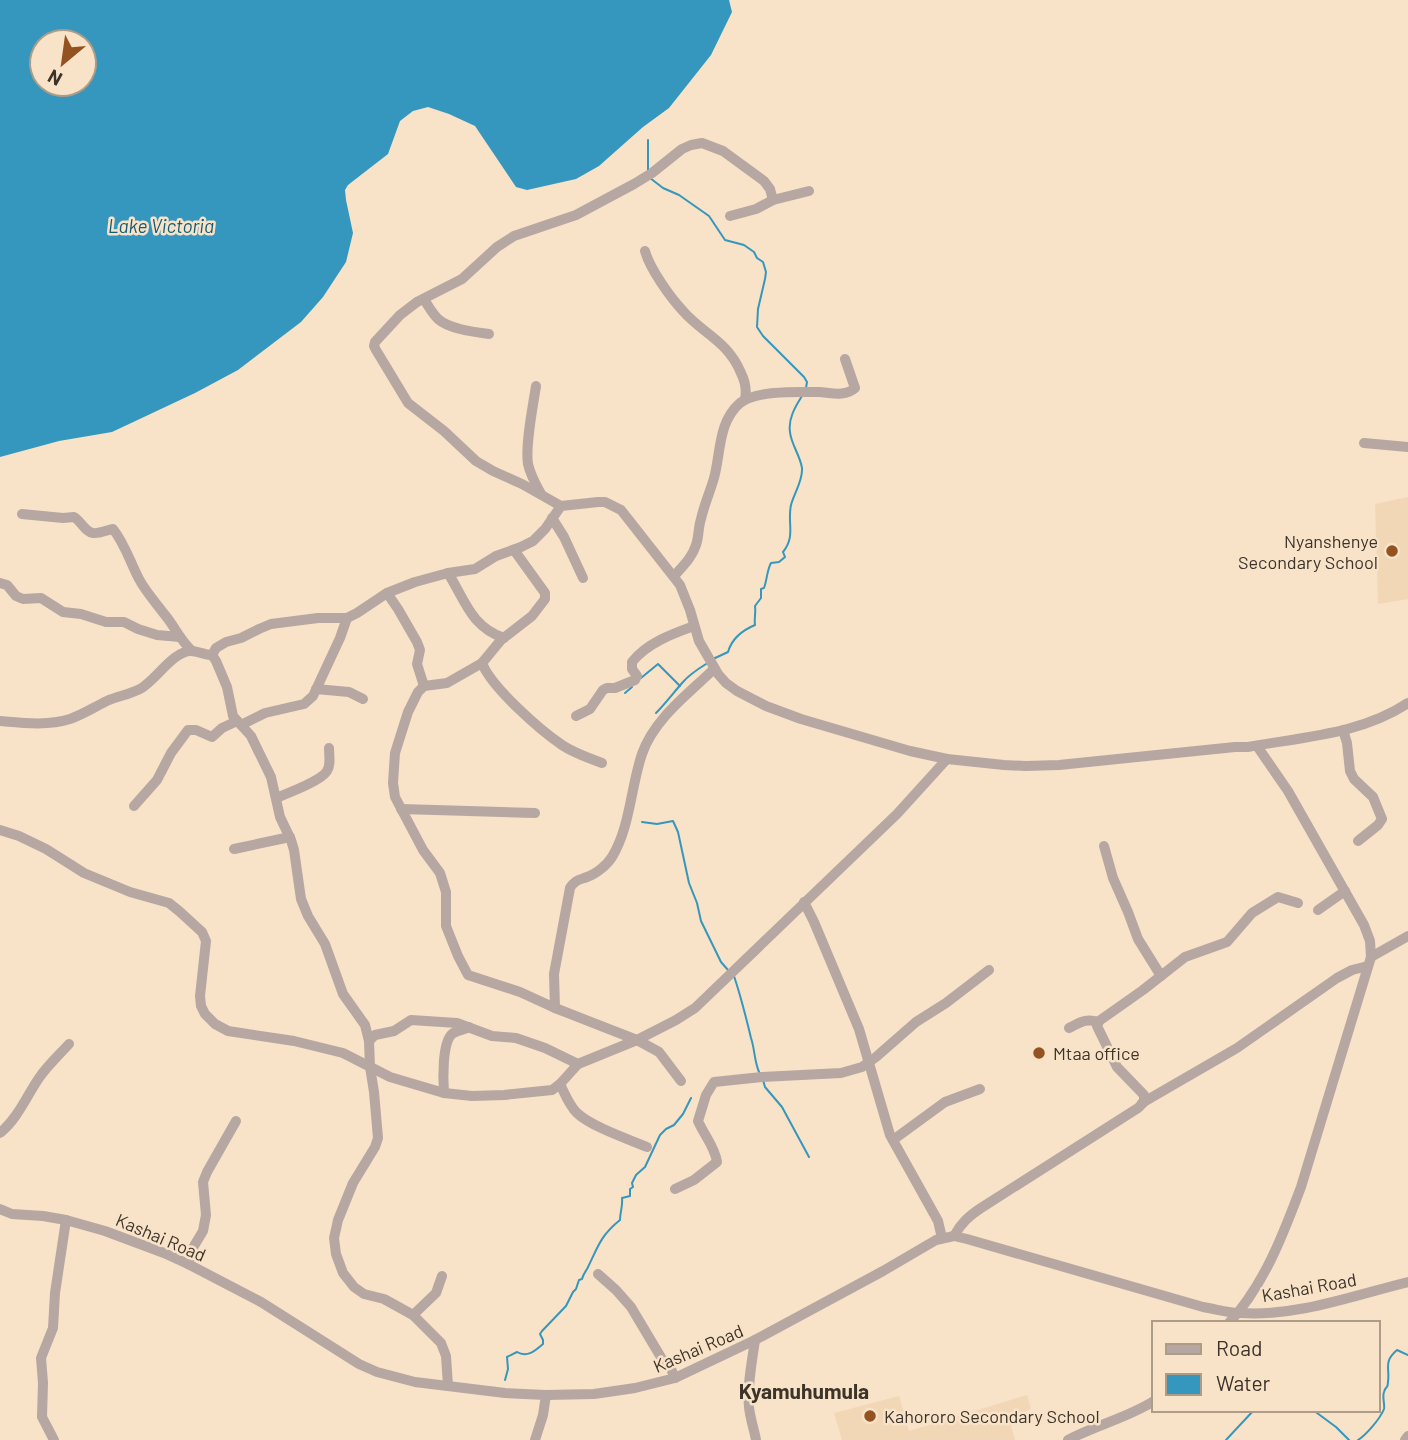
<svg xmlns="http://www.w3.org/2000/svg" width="1408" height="1440" viewBox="0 0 1408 1440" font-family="Barlow,sans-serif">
<rect width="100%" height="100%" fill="#f8e2c8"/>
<g fill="#f2d7b7">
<polygon points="1408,497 1408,599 1378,604 1375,504"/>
<polygon points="1027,1395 1031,1409 1009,1419 1015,1440 842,1440 834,1413 899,1396 909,1431"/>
</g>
<path fill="#3597bd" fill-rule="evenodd" d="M0,0H729L732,12L711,55L669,108L643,127L599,166L576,179L527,190L516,187L475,126L449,114L428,107L413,111L400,121L388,154L348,185L345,190L346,200L353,233L346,262L323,297L301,322L238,370L195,393L112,432L59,441L0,457ZM42,42H84V84H42Z"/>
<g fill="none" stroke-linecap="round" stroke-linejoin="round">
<g stroke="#3597bd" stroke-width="2">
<polyline points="648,140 648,170"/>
<polyline points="650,178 663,188 679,195 709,216 725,240 744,245 754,252 757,258 763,262 766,272 765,279 758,309 757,327 763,336 804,377 807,382 806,388"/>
<path d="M713,659L728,652C732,638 743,630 755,625C754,618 756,613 755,606L761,598V589L764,588C767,580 767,570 771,563L779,562L785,557L783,552C796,536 787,523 791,505C794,493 803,481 802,468C800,455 791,444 790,432C788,419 795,407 802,396"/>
<polyline points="641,678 658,664 680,686"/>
<polyline points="625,693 632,687"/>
<path d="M656,713C666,703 674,692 683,682C689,675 698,669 706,664"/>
<polyline points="642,822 657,824 673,821 678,832 689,883 697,903 701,921 721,962 728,970"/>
<path d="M734,976C741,997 746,1017 751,1038C755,1050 754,1060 759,1072"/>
<polyline points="763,1080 765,1087 782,1107 809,1157"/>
<path d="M505,1380L508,1369L507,1357L517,1352C527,1358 535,1351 543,1344V1340L540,1334L542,1331L566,1306L573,1292L576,1289L579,1280L582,1279C583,1275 585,1272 587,1269C598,1247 600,1236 620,1220C620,1212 623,1206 622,1198L630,1196V1189L633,1187L632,1183L636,1175L645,1167L660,1135L666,1129L674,1125L683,1114L691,1098"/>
<polyline points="1313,1410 1336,1427 1349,1440"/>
<polyline points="1226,1440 1254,1410"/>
<path d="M1358,1440C1366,1435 1380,1419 1384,1409C1385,1404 1382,1397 1384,1392C1386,1385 1388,1389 1388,1382C1390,1368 1383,1362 1397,1350L1408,1355"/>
</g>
<g stroke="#b6a7a2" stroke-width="10">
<polyline points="730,216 756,209 773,200 809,191"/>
<path d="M645,251C650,269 670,297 683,311C703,334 728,341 741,373C745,381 747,389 745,399"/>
<path d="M424,299C428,306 432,313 438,319C449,329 474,332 489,334"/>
<path d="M536,386C533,406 525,445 528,464C530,474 536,485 541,494"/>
<polyline points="1364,443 1408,447"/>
<polyline points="561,506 522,484 493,471 476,461 444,431 408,403 376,350 374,346 375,342 400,315 417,302 462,279 497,247 514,236 576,215 634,184 652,173 682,149 691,145 702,143 723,151 764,181 770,189 773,200"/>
<path d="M22,514L63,518L74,517C81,521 85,532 93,533C99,534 107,530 113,529C125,544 130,562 139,579C146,592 156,603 165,615C175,627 180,640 192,651"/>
<polyline points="552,518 564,537 583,578"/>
<polyline points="514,550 545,593 545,599 532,616 501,640 482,663 447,683 424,686 418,692 408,712 395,753 393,783 395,797 423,850 440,873 446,892 446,926 458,956 468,975 520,992 555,1008 637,1040 659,1052 681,1081"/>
<path d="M448,573C465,600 471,627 504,638"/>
<path d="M674,576C682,567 692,558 696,545C699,537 698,528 701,519C704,505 710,492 714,478C721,452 718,422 740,403C756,390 799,392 819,392C832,393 845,397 855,388L845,359"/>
<polyline points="0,583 7,585 16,596 23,599 41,598 63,612 81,614 106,622 124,622 138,629 157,635 180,637"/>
<polyline points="387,593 398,609 417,642 420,650 417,664 424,686"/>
<polyline points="212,655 216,661 227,687 233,716 251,736 271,777 280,817 291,840 294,850 301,899 308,916 325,944 343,994 365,1025 369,1041 370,1067 374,1092 378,1138 375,1147 353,1183 338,1220 334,1238 336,1254 343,1273 354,1287 364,1294 384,1299 413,1315 441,1343 446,1356 448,1386"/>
<path d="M482,663C491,687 540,730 562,745C574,753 588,758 602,763"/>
<polyline points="316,689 349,692 363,699"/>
<path d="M576,716L590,709L603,690L607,688H615L635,680L637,676L632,669V662C647,643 672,634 694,626"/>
<path d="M0,721C23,723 48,726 70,719C84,714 96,706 109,700C119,696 130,694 140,689C156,680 173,651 191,651C198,651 204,655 212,655L216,648L226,642L241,638L259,629L271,624L318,618H347L357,613L387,593L415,582L448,573L475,569L496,556L521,547L533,541L545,529L561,506L598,502H605L621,510L680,585L690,610L699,641L718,674L726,683L737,691L766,706L801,719L910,751L947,759L1004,765L1026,766L1059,765L1235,747H1248C1302,737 1362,734 1408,703"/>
<polyline points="241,725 265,713 304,704 313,696 340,638 347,618"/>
<polyline points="1343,730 1347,743 1350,771 1354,779 1373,797 1382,819 1378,825 1358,841"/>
<path d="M276,798C288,793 321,781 327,771C331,765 329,756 329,748"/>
<polyline points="134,806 157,780 171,753 188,730 196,730 212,737 222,728 237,721"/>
<polyline points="401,809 535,813"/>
<polyline points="0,830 19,836 46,849 84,873 130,892 169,903 179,911 202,932 206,941 200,996 201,1006 205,1014 215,1024 228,1031 294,1041 343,1053 390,1077 444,1093 472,1096 504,1095 552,1090 560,1084 578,1064 637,1040 676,1020 695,1008 897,814 947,759"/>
<polyline points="1104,846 1113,878 1128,912 1138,939 1161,976"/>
<polyline points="234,849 290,837"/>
<polyline points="804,902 814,922 859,1029 890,1135 938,1221 942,1238"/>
<polyline points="1318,910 1345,891"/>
<polyline points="1371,957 1408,936"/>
<path d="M555,1008L554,974L570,888C575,880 579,880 587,877C596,874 607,865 612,857C630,828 631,786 642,754C654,719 688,694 714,669"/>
<path d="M1069,1028C1081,1022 1085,1018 1099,1022"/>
<polyline points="369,1041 375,1035 394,1031 411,1020 457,1023 492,1036 516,1038 545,1048 578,1064"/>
<path d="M560,1084C565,1094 569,1105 577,1113C592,1127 628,1139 647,1147"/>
<path d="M444,1093C443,1080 442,1043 452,1034C456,1031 464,1030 469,1027"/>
<polyline points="1142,1103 1237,1048 1337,978 1352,970 1368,966"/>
<path d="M0,1133C18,1118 26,1097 39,1078C47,1066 59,1055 69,1044"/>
<polyline points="893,1140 945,1102 980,1089"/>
<path d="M675,1189L694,1180L717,1162C715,1147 704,1135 698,1121L706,1095L714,1082L762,1077L841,1073L862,1067L876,1057L916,1022L946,1003L989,970"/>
<path d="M0,1209L12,1214L43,1216L66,1220L105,1231L164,1253L188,1264L261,1302L359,1364L377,1372L415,1382L505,1393L546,1395L594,1394L635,1388L675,1378L755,1340L883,1271L936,1240L954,1236L967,1239L1203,1307C1216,1309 1228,1313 1241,1313C1296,1317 1355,1295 1408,1282"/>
<path d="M954,1236C961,1223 969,1216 981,1208L1138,1108L1144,1102V1095L1117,1067L1097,1026L1099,1021L1143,990L1185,957L1227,942L1252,913L1278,897L1298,903"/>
<polyline points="188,1264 194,1246 203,1231 206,1215 203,1182 207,1172 236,1121"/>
<polyline points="598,1274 616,1290 631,1307 662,1359 671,1369 675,1378"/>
<polyline points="413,1315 436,1293 442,1276"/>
<path d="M1229,1323C1264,1285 1283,1235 1301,1187L1371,957L1370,941L1364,925L1288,791L1257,746"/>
<path d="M755,1340C752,1362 747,1385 749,1407C750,1418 754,1429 756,1440"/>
<polyline points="54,1440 42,1417 43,1383 41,1358 53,1328 55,1293 66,1220"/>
<polyline points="535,1440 543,1415 546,1395"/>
<path d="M1068,1440C1096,1425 1127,1418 1154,1401"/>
<polyline points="1405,1440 1408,1436"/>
</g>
</g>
<g fill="#945220" stroke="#f8e2c8" stroke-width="2.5">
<circle cx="1392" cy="551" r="7"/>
<circle cx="1039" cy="1053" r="7"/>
<circle cx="870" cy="1416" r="7"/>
</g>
<g text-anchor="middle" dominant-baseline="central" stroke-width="5" stroke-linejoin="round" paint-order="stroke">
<g font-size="18" fill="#3c3329" stroke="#f8e2c8" text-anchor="start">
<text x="1378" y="541" text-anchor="end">Nyanshenye<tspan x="1378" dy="21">Secondary School</tspan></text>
<text x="1053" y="1053">Mtaa office</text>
<text x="884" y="1416">Kahororo Secondary School</text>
</g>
<g font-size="18" fill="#3c3329" stroke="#f8e2c8">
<text transform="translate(161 1237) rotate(23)">Kashai Road</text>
<text transform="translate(1309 1287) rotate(-10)">Kashai Road</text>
<text transform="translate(698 1348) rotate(-23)">Kashai Road</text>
</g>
<g font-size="19" font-style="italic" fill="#105c77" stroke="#f8e2c8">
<text x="161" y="225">Lake Victoria</text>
</g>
<g font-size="21" font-weight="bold" fill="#3c3329" stroke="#f8e2c8">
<text x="804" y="1390">Kyamuhumula</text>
</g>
</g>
<rect x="1152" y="1321" width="228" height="91" fill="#f8e2c8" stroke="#ad9c88" stroke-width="2"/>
<rect x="1166" y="1344" width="35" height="10" fill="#b6a7a2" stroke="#ad9c88" stroke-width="2"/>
<text x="1216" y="1356" font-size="21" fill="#3c3329">Road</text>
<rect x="1166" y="1374" width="35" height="21" fill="#3597bd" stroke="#ad9c88" stroke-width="2"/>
<text x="1216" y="1391" font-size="21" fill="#3c3329">Water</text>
<g transform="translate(63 63) rotate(209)"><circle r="33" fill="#f8e2c8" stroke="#ad9c88" stroke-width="2"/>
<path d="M0-5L12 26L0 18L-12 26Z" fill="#945220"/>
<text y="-10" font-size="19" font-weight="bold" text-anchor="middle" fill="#3c3329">N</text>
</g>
</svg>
